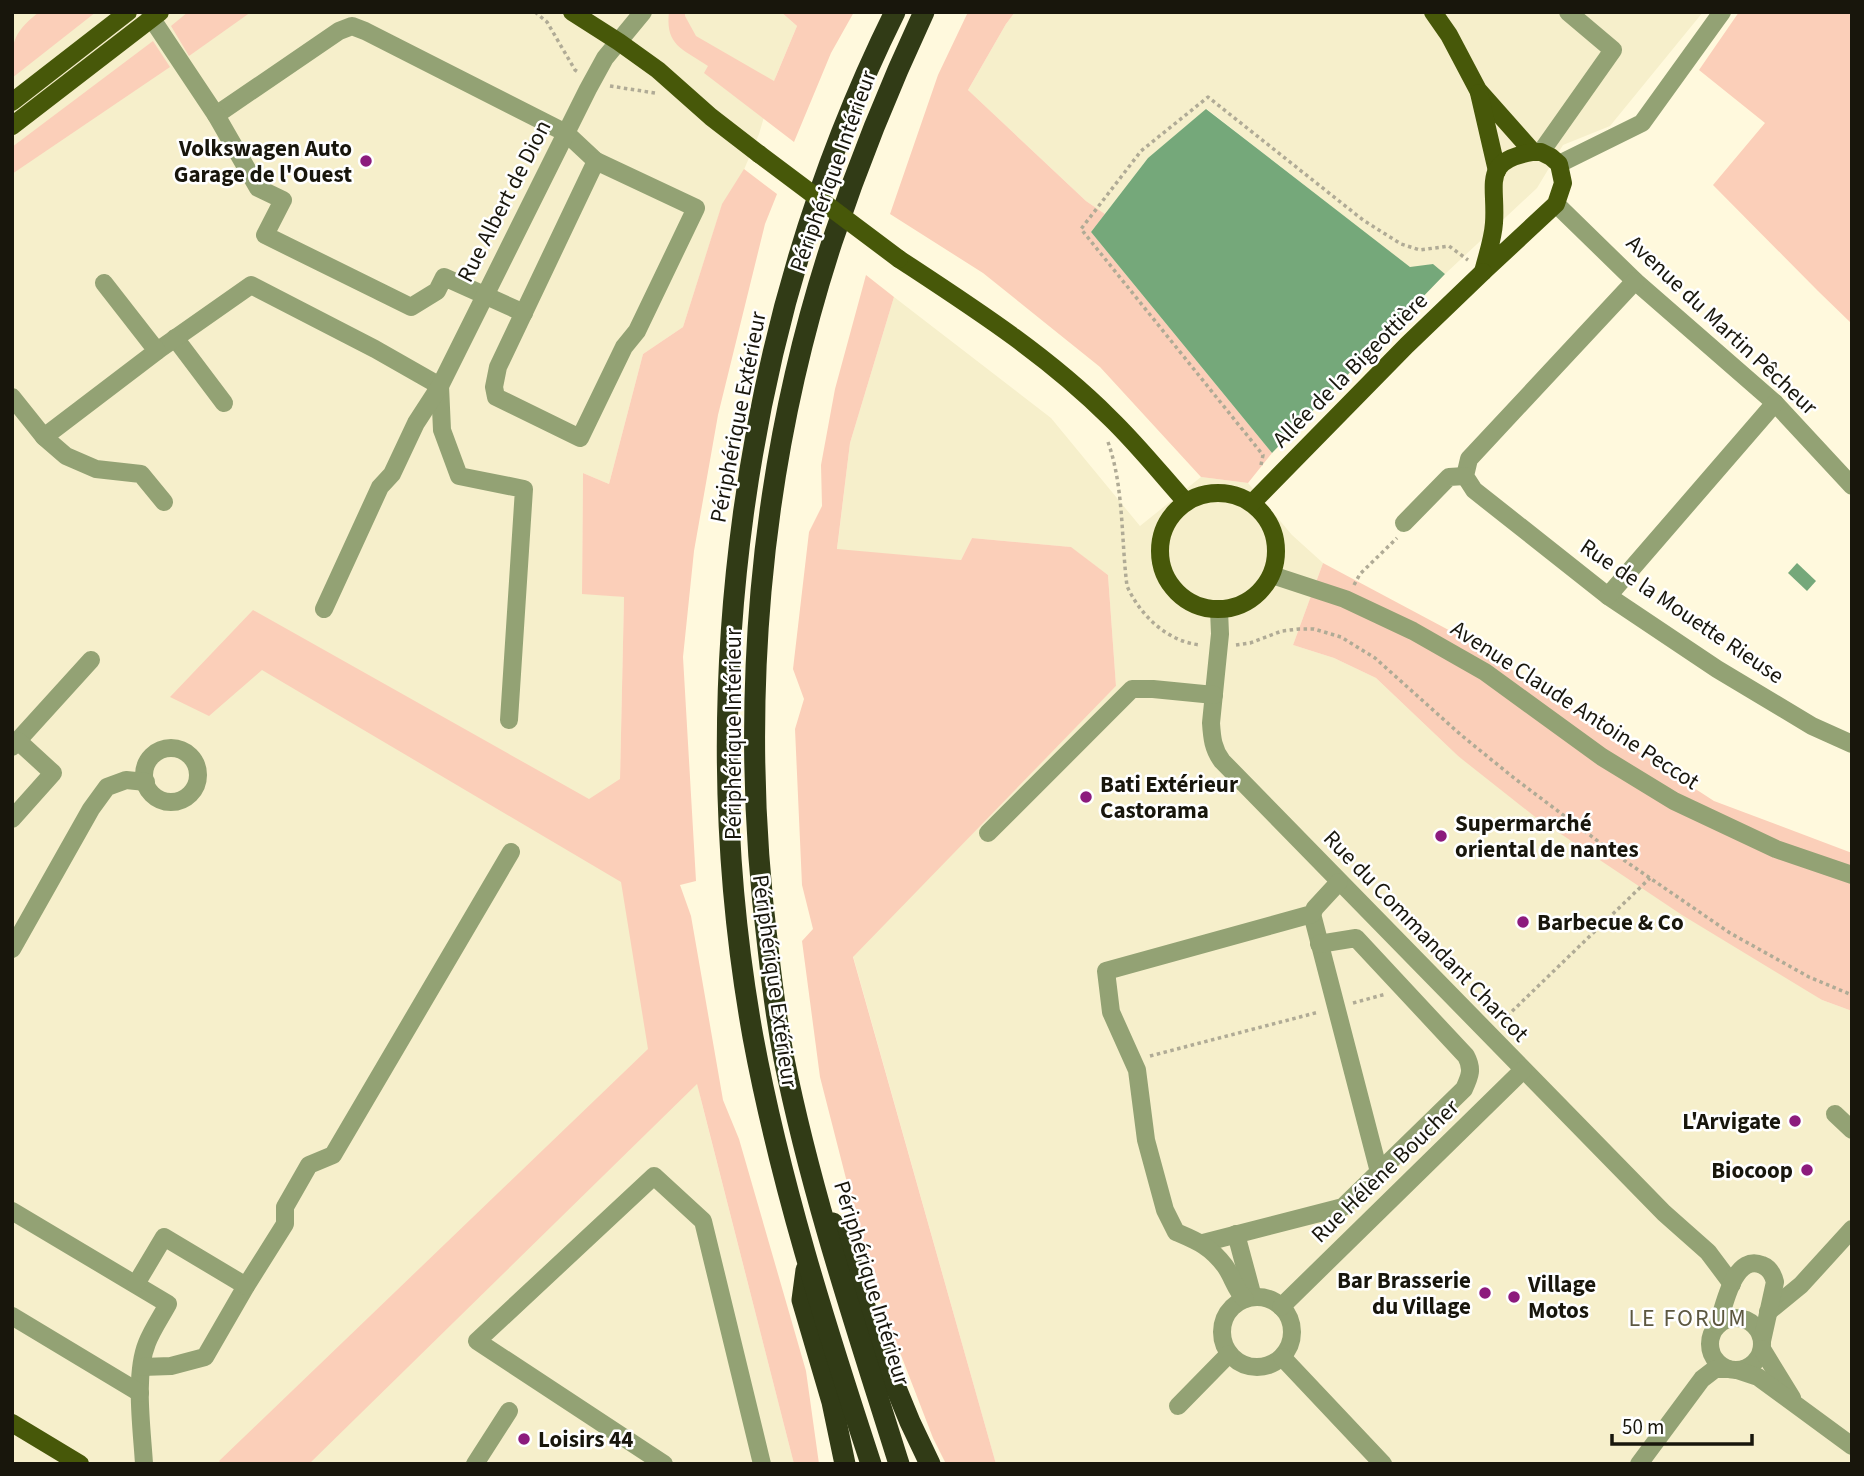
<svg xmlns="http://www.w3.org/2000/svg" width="1864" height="1476" viewBox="0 0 1864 1476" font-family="'Source Sans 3',sans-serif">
<rect width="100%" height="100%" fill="#fff9dd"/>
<g fill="#f6efcb">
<polygon points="12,12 781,12 797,26 776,76 759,134 743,172 722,205 683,327 643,354 609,484 583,473 582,593 624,597 620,779 637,819 702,1104 794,1464 12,1464"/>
<polygon points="1015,12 1703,12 1610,126 1563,145 1537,188 1445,274 1433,264 1410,268 1207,109 1148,158 1105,214 1086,201 968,90 1006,24"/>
<polygon points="894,297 1051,418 1140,526 1201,477 1248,483 1292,535 1323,563 1293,645 1334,658 1376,678 1458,756 1822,1000 1852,1011 1852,1464 996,1464 853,956 1116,686 1108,575 1070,547 972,538 961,560 837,550 850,443"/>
</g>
<g fill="#fbcfb9">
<path d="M39,12H96L12,78C12,44 10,35 39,12Z"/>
<polygon points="188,12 251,12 189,56 171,26"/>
<path d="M669,12H685V16L696,36L774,81L797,26L781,12H854L831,53L794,142L704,73L708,66C683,49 665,46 669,12Z"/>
<polygon points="968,12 1015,12 1006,24 968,90 1086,201 1105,214 1091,232 1272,453 1248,483 1201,477 1100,367 983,273 890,214 938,75"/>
<polygon points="1739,12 1852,12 1852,324 1818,291 1713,185 1765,123 1699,70"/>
<polygon points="153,41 170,67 12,174 12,147"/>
<polygon points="744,169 777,194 765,224 718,415 694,551 683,657 696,881 680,885 691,916 723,1100 739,1139 806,1371 819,1464 794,1464 697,1084 309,1464 222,1464 219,1461 648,1049 621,882 262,670 209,716 170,697 253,610 589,799 620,779 624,597 582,594 583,473 609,484 643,354 683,327 722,204"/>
<polygon points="866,275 894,297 850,443 837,549 961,560 972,538 1071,547 1108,575 1116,686 853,957 996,1464 946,1464 933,1438 872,1280 820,1077 802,941 813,929 802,885 795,729 804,699 793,669 809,532 822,506 821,465 835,389"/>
<polygon points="1323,563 1458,635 1714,801 1852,853 1852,1011 1822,1000 1682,915 1534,816 1458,756 1376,678 1334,658 1293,645"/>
</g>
<g fill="#75a87a">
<polygon points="1206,109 1410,267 1433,264 1445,274 1272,453 1091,232 1148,158"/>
<polygon points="1797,563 1816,581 1807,591 1788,573"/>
</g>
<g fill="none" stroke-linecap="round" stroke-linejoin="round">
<g stroke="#b0ab96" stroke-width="3.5" stroke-dasharray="3.5 3.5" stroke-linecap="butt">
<polyline points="535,12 547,22 575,70 578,72"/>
<polyline points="610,86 655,93"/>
<path d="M1108,442C1124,487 1121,539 1127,586C1140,615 1167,642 1201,645"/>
<polyline points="1261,465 1263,455 1081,229 1141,151 1208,97 1363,220 1401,244 1420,250 1449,246 1468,260"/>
<polyline points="1354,585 1360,574 1397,538"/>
<polyline points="1236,645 1250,643 1282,631 1299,629 1314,629 1341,637 1375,658 1461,735 1514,778 1615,854 1730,933 1809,977 1852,995"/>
<polyline points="1353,1003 1386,994"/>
<polyline points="1502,1021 1650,878"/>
<polyline points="1150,1056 1319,1012"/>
</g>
<g stroke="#93a274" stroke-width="18">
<polyline points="150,12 152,19 216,115 339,31 352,26 365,31 566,133 596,161"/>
<polyline points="216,115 258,188 283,200 265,235 411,307 437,291 444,277 524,313"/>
<polyline points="1541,152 1613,50 1568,12"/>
<polygon points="596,161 696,208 637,331 624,347 580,438 496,397 494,387 498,367"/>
<polyline points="1559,164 1642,123 1722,12"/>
<polyline points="1556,204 1635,281 1775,403 1852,486"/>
<polyline points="1635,281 1469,459 1465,476 1474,490 1608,596 1717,669 1812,726 1852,744"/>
<polyline points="175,338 224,403"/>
<polyline points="157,351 251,285 375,349 440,386"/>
<polyline points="440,386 442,430 459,476 524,489 509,720"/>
<polyline points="12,397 44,437 157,351 104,283"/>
<polyline points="44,437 66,456 96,469 141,474 164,502"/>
<polyline points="1404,523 1449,477 1465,476"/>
<polyline points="1272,575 1345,599 1413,631 1485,672 1602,757 1674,801 1776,849 1852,875"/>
<polyline points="1608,596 1775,403"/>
<polyline points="324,609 380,487 392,474 416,423 440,386 588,89 605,58 643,12"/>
<path d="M1219,610L1220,634L1211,723C1212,738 1213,749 1222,761L1664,1213L1708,1252L1732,1284"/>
<polyline points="12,747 91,660"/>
<circle cx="171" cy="775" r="27"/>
<polyline points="12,819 53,773 18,741"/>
<polyline points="988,833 1132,689 1153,689 1214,695"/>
<polyline points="1312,914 1379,1172"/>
<polyline points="12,949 91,809 107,787 126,780 146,782"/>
<polyline points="1835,1114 1852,1130"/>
<path d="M12,1211L168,1304C161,1317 152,1330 147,1343C134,1375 142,1429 144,1464"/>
<polyline points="1236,1234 1253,1297"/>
<path d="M1203,1243L1343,1207L1464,1089C1470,1076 1473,1069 1466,1056L1356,938L1319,944"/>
<polyline points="136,1284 164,1237 246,1286 205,1357 171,1366 142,1367"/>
<polyline points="246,1286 285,1224 285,1207 309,1165 333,1155 511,852"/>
<circle cx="1257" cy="1332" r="35"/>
<path d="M1245,1299C1235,1290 1233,1277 1225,1266C1210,1246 1197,1241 1176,1232L1165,1210L1146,1140L1137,1070L1111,1012L1106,971L1312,914L1315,908L1339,882"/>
<polyline points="1281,1307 1523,1070"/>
<polyline points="1768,1312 1801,1285 1852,1229"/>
<polyline points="12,1316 140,1393"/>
<circle cx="1736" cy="1344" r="26"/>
<path d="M1718,1325C1724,1306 1734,1253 1762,1265C1770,1268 1773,1274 1775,1282L1762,1341"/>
<polyline points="1762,1349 1792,1398"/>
<polyline points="1282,1357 1383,1464"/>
<polyline points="1737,1370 1758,1377 1852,1446"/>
<polyline points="1178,1406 1229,1354"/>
<polyline points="475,1464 509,1411"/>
<polyline points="664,1464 477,1341 654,1176 703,1221 762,1464"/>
<polyline points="1639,1464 1702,1379 1715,1369 1728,1369"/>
</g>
<g stroke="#475809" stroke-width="18">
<polyline points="572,12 619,42 658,70 711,117 759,154"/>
<polyline points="1433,12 1449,35 1478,90 1533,152"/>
<polyline points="1479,93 1497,171"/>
<polyline points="12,102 128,12"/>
<polyline points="12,126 160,12"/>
<path d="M1533,152H1541L1551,157L1559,164L1563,183L1556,204L1483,272C1487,256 1493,239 1494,223C1497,184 1480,161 1533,152Z"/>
<path d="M899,259C972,307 1047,355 1110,418C1137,444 1161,474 1186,502"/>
<circle cx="1218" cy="551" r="58"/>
<polyline points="1252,503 1407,345 1483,272"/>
<polyline points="12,1423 80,1464"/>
</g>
<g stroke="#313b16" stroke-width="21">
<polyline points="833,1223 843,1235 873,1332 910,1422 930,1464"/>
<polyline points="806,1270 802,1300 832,1402 845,1464"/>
<path d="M871,1464C825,1324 780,1182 753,1037C692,697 741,323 895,12"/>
<path d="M899,1464C857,1330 812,1197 784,1059C777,1022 772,985 768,948C738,712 758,468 832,242C858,164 889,87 924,12"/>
</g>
<polyline stroke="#475809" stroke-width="18" points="759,154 899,259"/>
</g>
<g fill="#8c1b7d" stroke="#fff" stroke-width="2.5">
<circle cx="366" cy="161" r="7"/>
<circle cx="1086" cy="797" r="7"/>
<circle cx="1441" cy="836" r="7"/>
<circle cx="1523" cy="922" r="7"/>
<circle cx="1795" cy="1121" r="7"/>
<circle cx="1807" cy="1170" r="7"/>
<circle cx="1485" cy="1293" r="7"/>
<circle cx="1514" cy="1297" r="7"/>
<circle cx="524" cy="1439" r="7"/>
</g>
<g text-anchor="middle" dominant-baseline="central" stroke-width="5" stroke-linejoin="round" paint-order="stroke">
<g font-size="23" font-weight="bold" fill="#18160c" stroke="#fff" text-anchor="start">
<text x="352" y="148" text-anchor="end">Volkswagen Auto<tspan x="352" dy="26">Garage de l'Ouest</tspan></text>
<text x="1100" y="784">Bati Extérieur<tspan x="1100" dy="26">Castorama</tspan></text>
<text x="1455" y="823">Supermarché<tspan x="1455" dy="26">oriental de nantes</tspan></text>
<text x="1537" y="922">Barbecue &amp; Co</text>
<text x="1781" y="1121" text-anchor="end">L'Arvigate</text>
<text x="1793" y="1170" text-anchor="end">Biocoop</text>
<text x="1471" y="1280" text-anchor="end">Bar Brasserie<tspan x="1471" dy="26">du Village</tspan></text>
<text x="1528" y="1284">Village<tspan x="1528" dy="26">Motos</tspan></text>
<text x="538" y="1439">Loisirs 44</text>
</g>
<g font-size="23" fill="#18160c" stroke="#fff">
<text transform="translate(833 171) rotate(-70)">Périphérique Intérieur</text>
<text transform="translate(504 201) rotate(-63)">Rue Albert de Dion</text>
<text transform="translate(1722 325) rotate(43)">Avenue du Martin Pêcheur</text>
<text transform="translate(1350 370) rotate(-45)">Allée de la Bigeottière</text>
<text transform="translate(738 417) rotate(-79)">Périphérique Extérieur</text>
<text transform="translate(1682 611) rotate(34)">Rue de la Mouette Rieuse</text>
<text transform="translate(1575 705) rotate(33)">Avenue Claude Antoine Peccot</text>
<text transform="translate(733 734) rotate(-90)">Périphérique Intérieur</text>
<text transform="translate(1426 936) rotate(46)">Rue du Commandant Charcot</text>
<text transform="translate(775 981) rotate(82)">Périphérique Extérieur</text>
<text transform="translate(1385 1171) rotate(-44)">Rue Hélène Boucher</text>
<text transform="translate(872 1283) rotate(73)">Périphérique Intérieur</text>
</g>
<g font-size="24" letter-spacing="2" fill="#5d5840" stroke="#fff">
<text x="1688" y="1318">LE FORUM</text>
</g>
</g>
<rect width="1864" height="1476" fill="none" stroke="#18160c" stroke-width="28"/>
<path d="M1612 1434v10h140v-10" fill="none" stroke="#18160c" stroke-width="3.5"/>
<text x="1622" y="1434" font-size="21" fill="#18160c" stroke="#ffffff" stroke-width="5" paint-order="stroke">50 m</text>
</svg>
